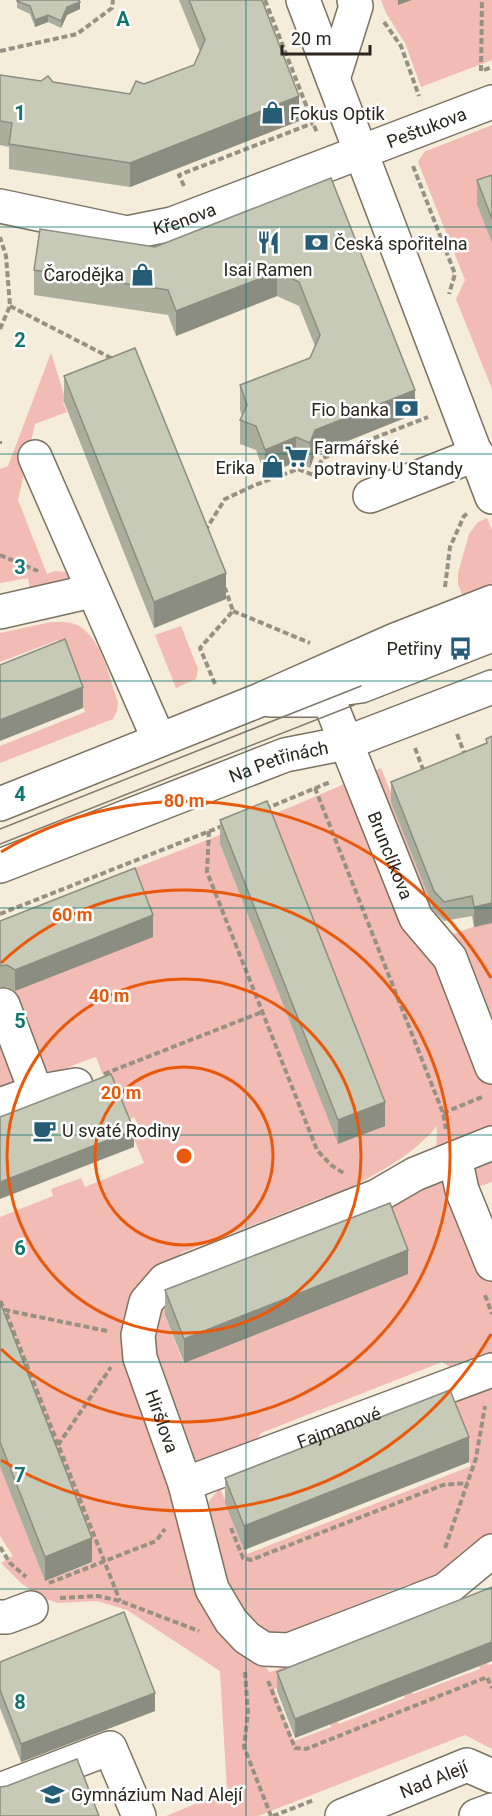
<svg xmlns="http://www.w3.org/2000/svg" width="492" height="1816" viewBox="0 0 492 1816" font-family="Roboto,sans-serif">
<rect width="100%" height="100%" fill="#f5edda"/>
<g fill="#f2bbb3" fill-rule="evenodd">
<polygon points="381,0 492,0 492,60 421,87 405,43 386,13"/>
<polygon points="492,125 492,199 477,205 492,243 492,389 456,299 465,280 418,162 424,152"/>
<polygon points="51,353 66,401 63,403 67,412 35,424 18,500 47,574 55,571 68,572 72,581 30,590 28,578 0,583 0,469 8,466"/>
<polygon points="487,518 492,530 492,583 483,594 465,603 458,584 458,573 469,534 478,522"/>
<path d="M51,622C60,622 71,621 79,626C103,641 109,678 118,702L117,711L113,719L0,763V746L85,712L58,640L0,662V633Z"/>
<polygon points="181,626 198,669 196,679 176,688 155,635"/>
<path d="M381,768L448,936L492,920V1182L472,1189L492,1241V1359L453,1369L442,1362L261,1433L252,1446L194,1464L186,1460L149,1346C149,1311 167,1286 202,1279L398,1198L417,1187L435,1185L437,1126C415,1153 385,1169 355,1185L362,1193L342,1202L333,1197H324L181,1253L175,1267L152,1280L138,1295L130,1319V1345L143,1393L207,1597L223,1624L270,1672L492,1587V1603L469,1613V1615L459,1619L458,1617L394,1642L395,1644L385,1648L383,1646L320,1671L321,1673L310,1677L309,1675L274,1689L294,1741L331,1727L330,1724L337,1721L339,1724L405,1698L404,1695L412,1692L413,1694L480,1669L479,1666L487,1663L488,1665L492,1664V1749L465,1735L258,1816H166L227,1791L220,1671L127,1610L97,1601L58,1603L46,1599L22,1584L1,1563L13,1556L0,1536V1467L45,1581L92,1563L0,1327V1217L53,1196L51,1189L81,1178L85,1187L144,1163L134,1139L137,1138L133,1129L139,1126L134,1117L130,1119L119,1093L113,1095L110,1089L66,1106L65,1100L67,1097L106,1083L96,1057C84,1060 72,1067 60,1070C32,1078 25,1039 19,1021L4,1025C13,1050 27,1077 0,1095V997L153,936L135,890L0,942V921L291,807ZM267,825L385,1126L339,1144L220,844ZM390,1227L408,1274L183,1363L165,1315Z"/>
<polygon points="492,1384 492,1534 439,1579 421,1585 409,1584 307,1624 285,1642 241,1621 204,1519 209,1501 220,1488 247,1554 471,1466 444,1397"/>
</g>
<g fill="none" stroke-linecap="round" stroke-linejoin="round">
<defs>
<g id="minor">
<polyline points="303,0 492,497"/>
<polyline points="333,79 356,6 354,0"/>
<path id="s1" d="M0,206L127,233L172,224L492,102"/>
<polyline points="35,457 159,740"/>
<polyline points="370,496 477,454"/>
<polyline points="0,612 92,591"/>
<polyline points="304,694 361,686 492,635"/>
<path id="s2" d="M271,700H329L416,918L450,958L492,1067"/>
<polyline points="0,804 260,700 395,640 492,602"/>
<path id="s3" d="M0,866L285,755L346,743L492,687"/>
<polyline points="3,1005 36,1092"/>
<polyline points="0,1105 36,1092 76,1085"/>
<path id="s4" d="M492,1143L415,1174L377,1196L165,1280L146,1302L138,1335L140,1358L185,1484L212,1589L231,1621L247,1638L264,1649L289,1650L445,1590L492,1551"/>
<polyline points="455,1158 462,1190 492,1264"/>
<path id="s5" d="M185,1484L492,1370"/>
<polyline points="0,1617 7,1617 31,1608"/>
<polyline points="0,1790 110,1748 139,1816"/>
<path id="s6" d="M342,1816L467,1765L492,1776"/>
<polyline points="476,1816 492,1810"/>
</g>
</defs>
<use href="#minor" stroke="#7b7362" stroke-width="36"/>
<g stroke="#979183" stroke-width="4" stroke-dasharray="6 3" stroke-linecap="butt">
<polyline points="265,0 317,133"/>
<polyline points="384,22 401,46 419,96"/>
<polyline points="0,51 77,34 112,8 113,0"/>
<polyline points="484,70 492,67"/>
<polyline points="481,71 482,0"/>
<polyline points="413,166 455,274 449,294"/>
<polyline points="184,186 179,175 313,123"/>
<polyline points="10,306 113,359"/>
<polyline points="0,329 10,306 6,256 0,237"/>
<polyline points="0,441 0,444"/>
<polyline points="205,531 225,499 255,485 298,469 313,475 323,458 428,417"/>
<polyline points="0,555 38,571"/>
<polyline points="445,587 450,547 464,516 468,513"/>
<polyline points="233,611 310,643"/>
<polyline points="215,684 200,648 233,611 225,588"/>
<polyline points="457,734 465,755"/>
<polyline points="415,748 424,772"/>
<polyline points="315,788 443,1113 446,1129"/>
<polyline points="265,809 330,782"/>
<polyline points="209,831 207,872 317,1150 331,1165 345,1174"/>
<polyline points="0,914 225,825"/>
<polyline points="104,1074 262,1012"/>
<polyline points="443,1113 482,1097"/>
<polyline points="485,1295 492,1314"/>
<polyline points="0,1301 5,1310"/>
<polyline points="107,1331 5,1310 120,1601"/>
<polyline points="58,1445 111,1367"/>
<polyline points="231,1528 243,1558 251,1560 443,1485 468,1483"/>
<polyline points="0,1547 10,1563 26,1577"/>
<polyline points="445,1548 476,1458 485,1406"/>
<polyline points="49,1583 156,1541 165,1529"/>
<polyline points="60,1598 98,1596 120,1601 199,1631"/>
<polyline points="245,1672 248,1712 244,1747 271,1816"/>
<polyline points="268,1681 295,1748 306,1749 487,1677 492,1688"/>
<polyline points="273,1816 314,1800"/>
</g>
<use href="#minor" stroke="#fff" stroke-width="33"/>
<g stroke="#7f7a6d" stroke-width="1.5">
<polyline points="0,829 361,686"/>
<polyline points="0,844 354,705"/>
</g>
</g>
<g fill="#abae9d">
<polygon points="179,0 262,0 299,121 130,187 9,169 9,147 0,145 0,75 130,94 144,84 194,65 200,52"/>
<polygon points="17,1 80,9 67,15 61,28 48,22 35,27 30,14 17,8"/>
<polygon points="492,175 492,243 477,205 477,180"/>
<polygon points="331,178 415,414 315,454 310,468 296,462 265,475 256,450 240,444 240,420 242,416 240,410 240,385 310,358 315,346 299,306 277,296 176,336 168,315 34,295 34,270 155,247"/>
<polygon points="64,376 226,599 154,628 64,402"/>
<polygon points="492,736 492,923 474,927 472,916 444,921 434,910 391,802 391,782 486,744 486,739"/>
<polygon points="220,820 385,1126 338,1144 220,844"/>
<polygon points="0,921 153,937 15,991 7,987 0,987"/>
<polygon points="408,1274 184,1363 165,1315 165,1290"/>
<polygon points="0,1302 92,1562 45,1581 0,1467"/>
<polygon points="469,1462 244,1550 225,1503 225,1478"/>
<polygon points="492,1587 492,1661 295,1738 277,1691 277,1672"/>
<polygon points="0,1662 155,1711 21,1762 0,1708"/>
</g>
<g fill="#8b8d80">
<polygon points="398,0 412,0 398,5"/>
<polygon points="80,2 80,9 67,15 61,28 61,21 67,7"/>
<polygon points="48,15 48,22 35,27 35,20"/>
<polygon points="299,96 299,121 130,187 130,163"/>
<polygon points="277,272 277,296 176,336 176,311"/>
<polygon points="415,390 415,414 315,454 310,468 310,443 315,430"/>
<polygon points="296,437 296,462 265,475 265,450"/>
<polygon points="226,573 226,599 154,628 154,602"/>
<polygon points="83,687 83,708 0,741 0,720"/>
<polygon points="492,903 492,923 474,927 474,907"/>
<polygon points="153,915 153,937 15,991 15,970"/>
<polygon points="385,1102 385,1126 338,1144 338,1120"/>
<polygon points="134,1130 134,1147 0,1199 0,1182"/>
<polygon points="408,1250 408,1274 184,1363 184,1339"/>
<polygon points="469,1437 469,1462 244,1550 244,1526"/>
<polygon points="92,1538 92,1562 45,1581 45,1557"/>
<polygon points="492,1642 492,1661 295,1738 295,1719"/>
<polygon points="155,1693 155,1711 21,1762 21,1744"/>
</g>
<g fill="#c7cab7" stroke="#8b8d80" stroke-width="1.5">
<polygon points="17,0 79,0 80,2 67,7 61,21 48,15 35,20 30,6 17,1"/>
<polygon points="189,0 262,0 299,96 130,163 9,144 12,123 0,121 0,75 41,81 48,76 53,82 130,94 136,81 144,84 194,65 205,40"/>
<polygon points="492,175 492,219 477,180"/>
<polygon points="331,178 415,390 315,430 310,443 296,437 265,450 256,426 240,420 247,405 240,385 310,358 320,335 299,282 277,272 176,311 168,290 34,270 40,229 155,247"/>
<polygon points="135,348 226,573 154,602 64,376"/>
<polygon points="65,639 83,687 0,720 0,665"/>
<polygon points="492,736 492,903 474,907 472,896 444,902 434,891 391,782 487,743 486,739"/>
<polygon points="267,801 385,1102 338,1120 220,820"/>
<polygon points="135,868 153,915 15,970 7,965 0,966 0,921"/>
<polygon points="111,1074 134,1130 0,1182 0,1117"/>
<polygon points="390,1203 408,1250 184,1339 165,1290"/>
<polygon points="0,1302 92,1538 45,1557 0,1442"/>
<polygon points="450,1390 469,1437 244,1526 225,1478"/>
<polygon points="492,1587 492,1642 295,1719 277,1672"/>
<polygon points="124,1612 155,1693 21,1744 0,1690 0,1662"/>
<polygon points="77,1759 99,1816 0,1816 0,1787 7,1786"/>
</g>
<path fill="none" stroke="#0f766e" stroke-width="1.5" stroke-opacity="0.55" d="M246,0V1816M0,227H492M0,454H492M0,681H492M0,908H492M0,1135H492M0,1362H492M0,1589H492"/>
<g fill="none" stroke="#e8590c" stroke-width="3">
<circle cx="184" cy="1156" r="89"/>
<circle cx="184" cy="1156" r="177"/>
<path d="M1 963A266 266 0 1 1 1 1349"/>
<path d="M491 1334A355 355 0 0 1 1 1460M1 852A355 355 0 0 1 491 978"/>
</g>
<defs>
<symbol id="shop-bare" viewBox="-9 -9 18 18"><path d="M-5-2.5h2.3a2.7 3.5 0 0 1 5.4 0H5L5.5 6h-11ZM-1.5-2.5h3a1.5 2.3 0 0 0-3 0Z" fill="#255d77" stroke="#fff" stroke-width="2.5" paint-order="stroke"/></symbol>
<symbol id="restaurant-bare" viewBox="-9 -9 18 18"><path d="M-5-6h1v4h1v-4h1v4h1v-4h1v5L-1.5 .5V6h-2V.5L-5-1ZM5-6V6H3V1.5H1.5Q1.5-4 5-6Z" fill="#255d77" stroke="#fff" stroke-width="2.5" paint-order="stroke"/></symbol>
<symbol id="bank-bare" viewBox="-9 -9 18 18"><path d="M-6-4H6V4H-6ZM0-2.3a2.3 2.3 0 1 0 0 4.6a2.3 2.3 0 1 0 0-4.6Z" fill="#255d77" stroke="#fff" stroke-width="2.5" paint-order="stroke"/></symbol>
<symbol id="supermarket-bare" viewBox="-9 -9 18 18"><path d="M-6-5.5h2.5l.6 2H6L4.5 2H-2.5L-4.4-4H-6ZM-1.5 3.2a1.3 1.3 0 1 0 .1 0ZM3 3.2a1.3 1.3 0 1 0 .1 0Z" fill="#255d77" stroke="#fff" stroke-width="2.5" paint-order="stroke"/></symbol>
<symbol id="bus-bare" viewBox="-9 -9 18 18"><path d="M-5-6H5V4H4V6H2V4H-2V6H-4V4H-5ZM-3.5-4V0h7V-4ZM-3.5 1.2v1.5H-2V1.2ZM2 1.2v1.5H3.5V1.2Z" fill="#255d77" stroke="#fff" stroke-width="2.5" paint-order="stroke"/></symbol>
<symbol id="cafe-bare" viewBox="-9 -9 18 18"><path d="M-5.5-4.5H6V0H3Q3 3.5 0 3.5H-2.5Q-5.5 3.5-5.5 0ZM3-3.2v2h1.7v-2ZM-6 4.5H4V6H-6Z" fill="#255d77" stroke="#fff" stroke-width="2.5" paint-order="stroke"/></symbol>
<symbol id="school-bare" viewBox="-9 -9 18 18"><path d="M0-5L7-2L0 1L-7-2ZM-4 1L0 2.5L4 1V4Q0 6-4 4Z" fill="#255d77" stroke="#fff" stroke-width="2.5" paint-order="stroke"/></symbol>
</defs>
<g fill-rule="evenodd">
<use href="#shop-bare" x="256" y="96" width="33" height="33"/>
<use href="#restaurant-bare" x="252" y="226" width="33" height="33"/>
<use href="#bank-bare" x="300" y="226" width="33" height="33"/>
<use href="#shop-bare" x="126" y="258" width="33" height="33"/>
<use href="#bank-bare" x="390" y="392" width="33" height="33"/>
<use href="#supermarket-bare" x="280" y="440" width="33" height="33"/>
<use href="#shop-bare" x="256" y="450" width="33" height="33"/>
<use href="#bus-bare" x="444" y="632" width="33" height="33"/>
<use href="#cafe-bare" x="28" y="1114" width="33" height="33"/>
<use href="#school-bare" x="36" y="1778" width="33" height="33"/>
</g>
<g text-anchor="middle" dominant-baseline="central" stroke-width="5" stroke-linejoin="round" paint-order="stroke">
<g font-size="18" fill="#2a261f" stroke="#fff" text-anchor="start">
<text x="290" y="113">Fokus Optik</text>
<text x="334" y="243">Česká spořitelna</text>
<text x="268" y="269" text-anchor="middle">Isai Ramen</text>
<text x="124" y="274" text-anchor="end">Čarodějka</text>
<text x="389" y="409" text-anchor="end">Fio banka</text>
<text x="314" y="447">Farmářské<tspan x="314" dy="21">potraviny U Standy</tspan></text>
<text x="255" y="467" text-anchor="end">Erika</text>
<text x="442" y="648" text-anchor="end">Petřiny</text>
<text x="62" y="1130">U svaté Rodiny</text>
<text x="71" y="1794">Gymnázium Nad Alejí</text>
</g>
<g font-size="18" fill="#2a261f" stroke="#fff">
<text stroke="none"><textPath href="#s1" startOffset="448">Peštukova</textPath></text>
<text stroke="none"><textPath href="#s1" startOffset="189">Křenova</textPath></text>
<text stroke="none"><textPath href="#s3" startOffset="298">Na Petřinách</textPath></text>
<text stroke="none"><textPath href="#s2" startOffset="225">Brunclíkova</textPath></text>
<text stroke="none"><textPath href="#s4" startOffset="508">Hiršlova</textPath></text>
<text stroke="none"><textPath href="#s5" startOffset="164">Fajmanové</textPath></text>
<text stroke="none"><textPath href="#s6" startOffset="99">Nad Alejí</textPath></text>
</g>
</g>
<g font-size="20" text-anchor="middle" font-weight="bold" fill="#0f766e" stroke="#fff" stroke-width="5" stroke-linejoin="round" paint-order="stroke">
<text x="123" y="26">A</text>
<text x="20" y="120">1</text>
<text x="20" y="347">2</text>
<text x="20" y="574">3</text>
<text x="20" y="801">4</text>
<text x="20" y="1028">5</text>
<text x="20" y="1255">6</text>
<text x="20" y="1482">7</text>
<text x="20" y="1709">8</text>
</g>
<circle cx="184" cy="1156" r="9" fill="#e8590c" stroke="#fff" stroke-width="3"/>
<g font-size="18" text-anchor="middle" font-weight="bold" fill="#e8590c" stroke="#fff" stroke-width="5" stroke-linejoin="round" paint-order="stroke">
<text x="184" y="807">80 m</text>
<text x="72" y="921">60 m</text>
<text x="109" y="1002">40 m</text>
<text x="121" y="1099">20 m</text>
</g>
<path d="M282 45v9h88v-9" fill="none" stroke="#2a261f" stroke-width="3"/>
<text x="291" y="45" font-size="18" fill="#2a261f" stroke="#ffffff" stroke-width="4.5" paint-order="stroke">20 m</text>
</svg>
